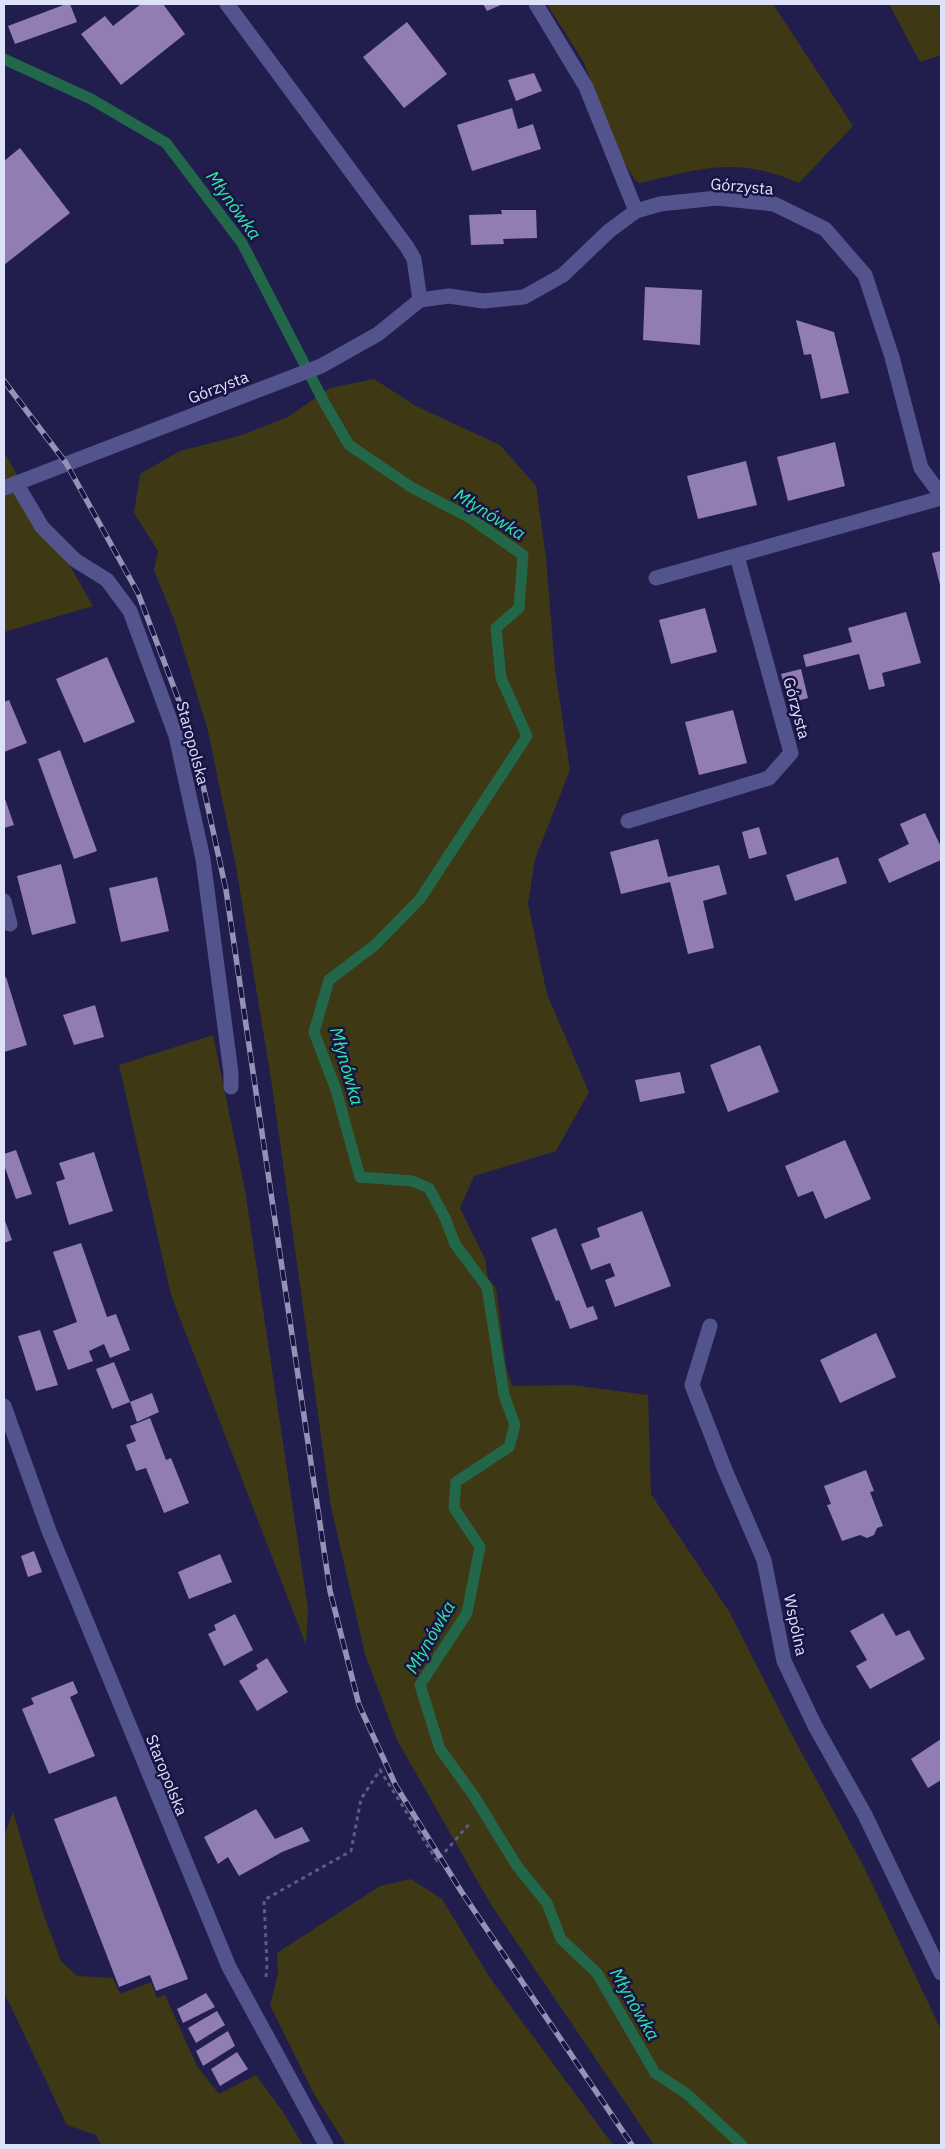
<svg xmlns="http://www.w3.org/2000/svg" width="945" height="2149" viewBox="0 0 945 2149" font-family="'IBM Plex Sans',sans-serif">
<rect width="100%" height="100%" fill="#211e4e"/>
<g fill="#3e3914">
<path d="M547,4H773L853,126L799,183C738,156 702,168 640,183L635,180L624,162L583,61Z"/>
<polygon points="889,4 941,4 941,55 920,62"/>
<polygon points="374,379 416,406 500,445 536,486 546,558 555,669 570,770 535,859 528,904 547,994 589,1092 556,1151 474,1176 460,1208 485,1259 488,1278 496,1288 506,1366 512,1386 572,1385 648,1395 651,1494 730,1613 792,1735 864,1867 941,2030 941,2145 654,2145 490,1903 397,1740 365,1654 331,1507 272,1085 236,866 208,731 175,622 154,570 158,551 134,513 140,474 180,451 239,436 288,417 330,388"/>
<polygon points="4,452 93,606 4,632"/>
<polygon points="213,1035 245,1190 308,1609 306,1645 171,1295 119,1065"/>
<polygon points="13,1812 43,1913 61,1961 77,1976 113,1978 120,1994 151,1982 157,1998 165,1995 197,2066 219,2094 256,2075 283,2112 303,2145 101,2145 96,2135 67,2125 4,1992 4,1835"/>
<polygon points="411,1879 442,1899 490,1978 613,2145 346,2145 313,2092 270,2005 278,1974 277,1953 380,1886"/>
</g>
<g fill="none" stroke-linecap="round" stroke-linejoin="round">
<polyline stroke="#22674a" stroke-width="11" points="4,59 91,99 166,143 242,243 324,402 349,445 411,487 470,518 523,555 519,608 496,628 501,678 527,736 420,899 375,945 329,980 314,1032 336,1090 360,1177 412,1181 429,1188 445,1218 455,1244 487,1287 504,1395 515,1425 509,1447 456,1482 454,1508 480,1547 467,1613 420,1685 440,1749 474,1796 517,1866 547,1903 561,1939 597,1973 655,2073 687,2094 742,2145"/>
</g>
<g fill="#927cb4">
<polygon points="66,4 70,4 77,22 15,44 8,26"/>
<polygon points="141,4 163,4 185,34 121,85 81,34 105,16 113,26"/>
<polygon points="483,4 503,4 487,11"/>
<polygon points="407,22 447,74 404,108 363,57"/>
<polygon points="534,73 542,91 516,101 508,80"/>
<polygon points="512,108 518,129 533,124 541,149 472,171 457,125"/>
<polygon points="20,148 70,213 4,265 4,161"/>
<polygon points="501,210 536,210 537,238 503,239 504,244 471,245 469,215 502,214"/>
<polygon points="645,287 702,290 700,345 643,340"/>
<polygon points="796,320 834,332 849,393 821,399 811,354 804,355"/>
<polygon points="835,442 845,486 788,501 777,457"/>
<polygon points="746,461 757,505 698,519 687,476"/>
<polygon points="941,551 941,589 932,553"/>
<polygon points="705,608 717,652 671,664 659,620"/>
<polygon points="906,612 921,663 882,673 885,686 869,690 859,654 806,667 803,655 852,642 848,628"/>
<polygon points="107,657 135,722 84,743 56,679"/>
<polygon points="801,669 808,698 790,703 781,674"/>
<polygon points="9,700 27,743 4,752 4,702"/>
<polygon points="733,710 747,763 699,775 685,722"/>
<polygon points="60,750 97,851 74,859 38,759"/>
<polygon points="4,796 14,825 4,828"/>
<polygon points="925,813 941,847 941,860 889,883 878,859 909,844 900,824"/>
<polygon points="759,827 767,854 749,859 742,832"/>
<polygon points="658,839 668,877 719,865 727,894 703,901 714,948 688,954 670,882 621,894 610,852"/>
<polygon points="838,857 847,883 795,901 786,875"/>
<polygon points="61,864 76,923 32,935 17,876"/>
<polygon points="157,877 169,931 121,942 109,888"/>
<polygon points="6,977 27,1045 4,1052 4,978"/>
<polygon points="95,1005 104,1037 74,1045 63,1015"/>
<polygon points="760,1045 779,1092 728,1112 710,1065"/>
<polygon points="680,1072 685,1093 640,1102 635,1080"/>
<polygon points="845,1140 871,1199 825,1219 813,1191 798,1197 785,1166"/>
<polygon points="16,1150 32,1194 16,1199 4,1165 4,1154"/>
<polygon points="94,1152 113,1211 69,1225 56,1182 65,1179 59,1163"/>
<polygon points="642,1211 671,1286 615,1307 605,1280 615,1276 610,1263 591,1270 581,1244 600,1237 597,1228"/>
<polygon points="4,1218 12,1240 4,1243"/>
<polygon points="556,1228 587,1308 593,1306 598,1319 570,1329 559,1300 556,1301 531,1238"/>
<polygon points="81,1243 107,1317 116,1314 130,1350 110,1358 104,1344 89,1351 93,1361 68,1370 53,1331 77,1322 53,1252"/>
<polygon points="40,1330 58,1385 36,1391 18,1336"/>
<polygon points="876,1333 896,1377 840,1403 820,1360"/>
<polygon points="114,1362 130,1402 152,1393 159,1412 137,1422 130,1402 112,1409 96,1369"/>
<polygon points="150,1418 166,1460 171,1458 189,1503 164,1513 146,1468 136,1471 126,1445 136,1441 130,1426"/>
<polygon points="866,1470 874,1491 870,1492 883,1526 877,1528 874,1535 867,1538 860,1535 842,1541 827,1505 831,1504 824,1486"/>
<polygon points="34,1551 42,1572 28,1577 21,1556"/>
<polygon points="220,1554 232,1582 189,1599 178,1572"/>
<polygon points="883,1613 896,1636 909,1630 925,1659 870,1689 856,1666 867,1660 850,1631"/>
<polygon points="235,1614 253,1650 224,1666 208,1634 216,1630 214,1625"/>
<polygon points="267,1658 288,1692 257,1711 239,1681 258,1669 256,1665"/>
<polygon points="73,1681 78,1693 70,1697 95,1756 49,1774 22,1709 34,1704 31,1698"/>
<polygon points="941,1739 941,1780 928,1788 911,1759"/>
<polygon points="116,1796 188,1979 156,1991 150,1975 119,1987 54,1819"/>
<polygon points="256,1809 275,1839 302,1827 310,1841 282,1852 239,1876 228,1857 218,1864 204,1837"/>
<polygon points="206,1993 215,2007 183,2023 177,2009"/>
<polygon points="217,2011 225,2025 196,2043 188,2028"/>
<polygon points="228,2031 235,2046 203,2066 196,2051"/>
<polygon points="237,2052 248,2069 220,2086 211,2069"/>
</g>
<g fill="none" stroke-linecap="round" stroke-linejoin="round">
<polyline stroke="#5c5b84" stroke-width="3" stroke-dasharray="4 4" stroke-linecap="butt" points="266,1977 267,1965 264,1900 351,1851 361,1799 380,1770 437,1861 471,1822"/>
<g stroke="#53548d" stroke-width="15">
<polyline points="536,4 586,87 636,211"/>
<polyline points="16,483 42,527 75,560 107,580 130,611 176,736 203,859 231,1073 231,1087"/>
<polyline points="656,578 941,498"/>
<polyline points="628,821 769,778 791,753 737,556"/>
<polyline points="4,901 10,924"/>
</g>
<g stroke="#53548d" stroke-width="15">
<polyline points="227,4 407,247 414,259 420,300"/>
<polyline points="4,488 321,366 378,334 420,300 449,296 483,301 524,297 563,275 609,231 636,211 660,204 717,198 774,204 825,229 865,275 892,357 921,468 935,487 941,489"/>
<polyline points="710,1326 692,1385 725,1470 764,1560 784,1661 815,1726 865,1815 941,1973"/>
<polyline points="4,1406 49,1531 229,1967 326,2145"/>
</g>
<defs>
<polyline id="rail" points="4,381 66,463 138,593 192,735 226,890 330,1591 359,1705 396,1786 461,1891 632,2145"/>
</defs>
<use href="#rail" stroke="#9293b5" stroke-width="5.5"/>
<use href="#rail" stroke="#181342" stroke-width="4" stroke-dasharray="11" stroke-linecap="butt"/>
</g>
<g text-anchor="middle" dominant-baseline="central" stroke-width="5" stroke-linejoin="round" paint-order="stroke">
<g font-size="16" fill="#dee1fa" stroke="#181342">
<text transform="translate(742 186) rotate(5)">Górzysta</text>
<text transform="translate(218 387) rotate(-21)">Górzysta</text>
<text transform="translate(797 708) rotate(75)">Górzysta</text>
<text transform="translate(193 743) rotate(75)">Staropolska</text>
<text transform="translate(796 1625) rotate(78)">Wspólna</text>
<text transform="translate(167 1775) rotate(68)">Staropolska</text>
</g>
<g font-size="18" font-style="italic" fill="#31e7a3" stroke="#181342">
<text transform="translate(234 205) rotate(54)">Młynówka</text>
<text transform="translate(490 514) rotate(32)">Młynówka</text>
<text transform="translate(347 1066) rotate(74)">Młynówka</text>
<text transform="translate(430 1637) rotate(-60)">Młynówka</text>
<text transform="translate(635 2004) rotate(60)">Młynówka</text>
</g>
</g>
<rect width="945" height="2149" fill="none" stroke="#dee1fa" stroke-width="10"/>
</svg>
